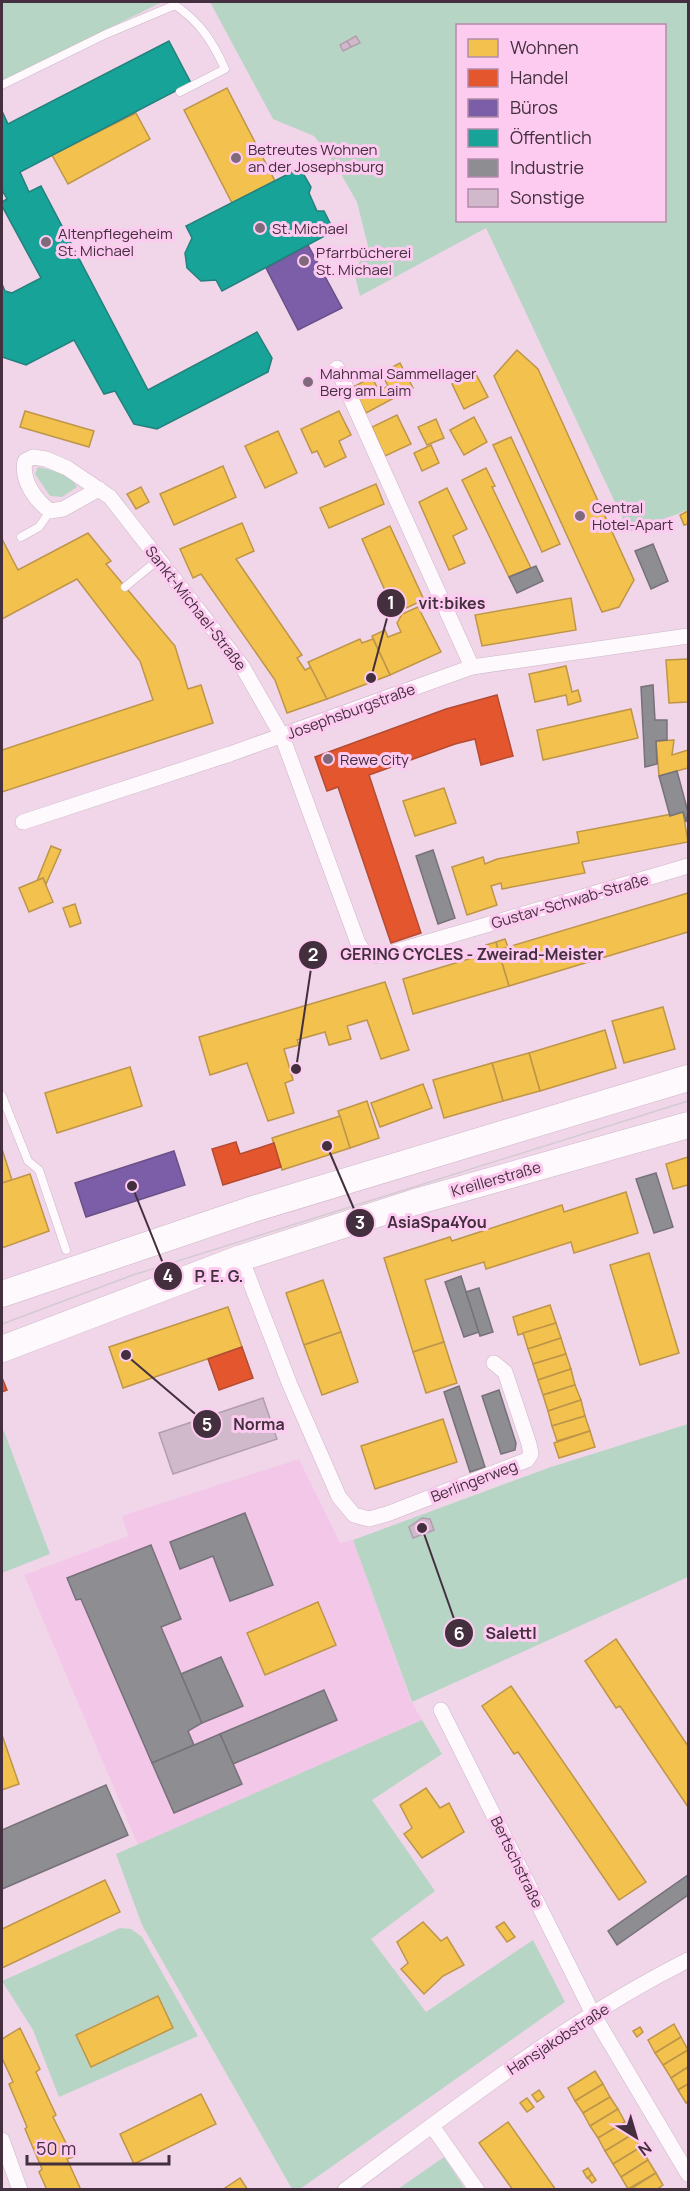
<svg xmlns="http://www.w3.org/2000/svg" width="690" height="2191" viewBox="0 0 690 2191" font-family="Manrope,sans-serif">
<rect width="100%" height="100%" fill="#f1d6ea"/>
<polygon fill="#f3c7e8" points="299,1459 340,1543 353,1540 411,1701 422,1720 138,1845 24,1575 128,1536 122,1516"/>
<g fill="#b7d5c4" fill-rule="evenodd">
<polygon points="2,2 162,2 2,81"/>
<path d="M210,2H688V510L629,532L486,228L360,296L354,272L368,246L357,202L337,167L314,136L273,119ZM458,26H664V220H458Z"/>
<path d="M38,467C52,470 70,473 77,487L62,497L50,496L35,474Z"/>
<polygon points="688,1424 688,1577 412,1702 353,1540 551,1467"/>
<polygon points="4,1431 50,1554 2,1573 2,1432"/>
<polygon points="422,1720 442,1754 372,1800 435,1891 371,1939 426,2012 533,1940 565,2002 300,2189 292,2189 142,1925 116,1854"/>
<polygon points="120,1928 131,1929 142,1937 198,2036 59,2097 33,2030 2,1981"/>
<polygon points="444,2157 465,2189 398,2189"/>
</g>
<g fill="#f2c14e" stroke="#be9549" stroke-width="1.5">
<polygon points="227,88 275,181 232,203 184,110"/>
<polygon points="136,113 150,139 68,184 52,155"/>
<polygon points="517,350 538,369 634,580 619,607 602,612 494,376"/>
<polygon points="400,363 413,388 366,413 353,387 372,377 379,391 388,386 381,373"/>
<polygon points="475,372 488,397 464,409 452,384"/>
<polygon points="25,411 94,431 89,447 20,427"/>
<polygon points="339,411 351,435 339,441 346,457 325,467 317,451 312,453 301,429"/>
<polygon points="397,415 411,444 385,456 372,427"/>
<polygon points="474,417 487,442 464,455 450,430"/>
<polygon points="436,419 444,438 427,445 418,427"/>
<polygon points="278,431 297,473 265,488 245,446"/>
<polygon points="511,437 560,544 542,552 493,445"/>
<polygon points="431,445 439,463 422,471 414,453"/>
<polygon points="223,466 236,497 174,525 160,494"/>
<polygon points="486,468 495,486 492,487 531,568 509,577 462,480"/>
<polygon points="376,484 384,504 329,528 320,508"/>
<polygon points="141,487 149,502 136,509 127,494"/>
<polygon points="447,488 467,529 453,536 465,563 449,570 419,502"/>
<polygon points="688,511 688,524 684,525 680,515"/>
<polygon points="242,523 254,551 236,559 302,655 297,658 305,670 311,667 327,699 287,713 275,680 201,574 193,578 180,549"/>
<polygon points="390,526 424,600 395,613 362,539"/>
<polygon points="88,533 111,561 106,564 175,646 188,689 201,685 213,723 2,792 2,750 153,700 140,661 77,579 2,619 2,539 18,570"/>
<polygon points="571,598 576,630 482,646 475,615"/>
<polygon points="418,607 441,652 390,675 372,636 385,630 388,637 401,632 397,623 402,614"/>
<polygon points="360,639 362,643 373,639 390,675 327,699 308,662"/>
<polygon points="688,659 688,702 669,703 666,660"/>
<polygon points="566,666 572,692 578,690 581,701 568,705 566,695 535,702 529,674"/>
<polygon points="631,709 638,738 543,760 537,730"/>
<polygon points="674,740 672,755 688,750 688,768 659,776 656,741"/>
<polygon points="444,788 456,823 415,836 403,801"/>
<polygon points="683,812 688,842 582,862 585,873 502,889 501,883 491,886 497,905 467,915 452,867 483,857 485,864 497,859 579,843 577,832"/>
<polygon points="51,846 61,850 46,884 43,878 37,881"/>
<polygon points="43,878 53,902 29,912 19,888"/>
<polygon points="688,893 688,932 509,986 498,950"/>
<polygon points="75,904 81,923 70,927 63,908"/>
<polygon points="505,939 508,947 498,950 496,942"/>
<polygon points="496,942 498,950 489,953 486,945"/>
<polygon points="498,950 509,986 413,1014 403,979"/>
<polygon points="385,982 409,1050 381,1059 367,1020 347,1026 351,1039 329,1045 325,1032 297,1040 299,1045 284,1049 293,1080 285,1083 294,1113 268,1121 247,1063 210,1075 199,1037"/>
<polygon points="663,1007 675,1049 624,1063 612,1021"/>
<polygon points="605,1030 616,1068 540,1091 529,1053"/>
<polygon points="529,1053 540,1091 503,1101 492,1063"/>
<polygon points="492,1063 503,1101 444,1118 433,1080"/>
<polygon points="130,1067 142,1106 57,1133 45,1093"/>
<polygon points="423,1084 432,1108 380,1127 371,1103"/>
<polygon points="367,1101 379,1138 350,1148 338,1111"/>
<polygon points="340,1116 350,1148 282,1170 272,1138"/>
<polygon points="2,1149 12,1180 2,1183"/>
<polygon points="688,1157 688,1185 673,1189 666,1164"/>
<polygon points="30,1174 49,1231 2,1248 2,1183"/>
<polygon points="626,1192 638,1233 574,1253 571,1242 486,1269 484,1262 425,1280 444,1342 413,1352 384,1258 450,1237 452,1241 562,1205 564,1212"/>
<polygon points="649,1253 679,1353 640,1365 610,1265"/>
<polygon points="323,1280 341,1332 304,1345 286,1293"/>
<polygon points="550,1305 556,1323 518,1335 513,1317"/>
<polygon points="228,1307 242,1347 123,1388 109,1347"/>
<polygon points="556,1323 561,1338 528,1349 523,1333"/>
<polygon points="341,1332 358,1382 322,1395 304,1345"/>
<polygon points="561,1338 566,1354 533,1364 528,1349"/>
<polygon points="444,1342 457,1383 426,1393 413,1352"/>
<polygon points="566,1354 571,1369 538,1380 533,1364"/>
<polygon points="571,1369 575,1385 543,1395 538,1380"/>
<polygon points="575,1385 581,1400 548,1411 543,1395"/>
<polygon points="581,1400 585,1416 552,1426 548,1411"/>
<polygon points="585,1416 590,1431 557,1441 552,1426"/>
<polygon points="443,1419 457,1462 375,1489 361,1446"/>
<polygon points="590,1431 595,1447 559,1458 554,1443"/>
<polygon points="318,1602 336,1645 265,1675 247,1633"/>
<polygon points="616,1639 688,1746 688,1807 620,1706 616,1708 585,1661"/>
<polygon points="511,1686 646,1882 619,1900 518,1752 514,1754 482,1706"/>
<polygon points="2,1735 19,1784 2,1790"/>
<polygon points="426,1788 440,1808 449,1803 464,1832 422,1858 404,1834 412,1828 400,1805"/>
<polygon points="105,1880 120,1912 2,1968 2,1929"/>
<polygon points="423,1922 441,1941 447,1937 464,1965 443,1976 424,1994 401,1969 408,1963 397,1942"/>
<polygon points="504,1922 515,1937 507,1942 496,1927"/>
<polygon points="158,1996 173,2028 91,2067 76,2035"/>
<polygon points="674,2024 681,2037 655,2053 648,2040"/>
<polygon points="640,2027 643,2032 637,2037 633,2031"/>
<polygon points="20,2028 40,2069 36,2072 56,2115 53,2117 73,2157 67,2159 81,2190 47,2190 39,2172 42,2169 25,2129 27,2127 9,2084 13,2082 2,2058 2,2039"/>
<polygon points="681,2037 688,2050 663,2065 655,2053"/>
<polygon points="688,2050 688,2067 671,2078 663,2065"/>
<polygon points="688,2067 688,2084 678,2090 671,2078"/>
<polygon points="595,2071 603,2084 575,2101 568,2088"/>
<polygon points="603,2084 610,2097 583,2113 575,2101"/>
<polygon points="688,2084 688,2102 686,2103 678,2090"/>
<polygon points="539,2090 544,2097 537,2102 532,2095"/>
<polygon points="201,2094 216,2124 134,2164 120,2134"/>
<polygon points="610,2097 618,2109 590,2126 583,2113"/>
<polygon points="527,2098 534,2107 527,2112 520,2103"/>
<polygon points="618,2109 625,2122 598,2138 590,2126"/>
<polygon points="508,2122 556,2190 513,2190 479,2143"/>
<polygon points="625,2122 633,2134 605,2151 598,2138"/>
<polygon points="633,2134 641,2147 613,2164 605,2151"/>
<polygon points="641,2147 648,2160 621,2177 613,2164"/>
<polygon points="648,2160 656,2173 628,2189 621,2177"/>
<polygon points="588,2168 592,2174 587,2178 583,2171"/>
<polygon points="656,2173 663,2185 656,2190 629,2190"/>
<polygon points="592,2174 596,2180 592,2183 588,2178"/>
<polygon points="240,2178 248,2190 222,2190"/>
</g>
<g fill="#e4572e" stroke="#b44b33" stroke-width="1.5">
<polygon points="497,695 513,756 481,765 475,739 455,744 369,775 421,933 391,943 338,787 327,791 315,757 446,709"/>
<polygon points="236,1142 240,1154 274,1143 281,1167 223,1185 212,1149"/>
<polygon points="242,1347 253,1378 219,1390 208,1359"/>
<polygon points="3,1380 7,1390 2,1392 2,1381"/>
</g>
<g fill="#7b5ea7" stroke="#6a5088" stroke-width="1.5">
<polygon points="308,245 342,308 298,330 266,268"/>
<polygon points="174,1151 185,1185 86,1217 75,1183"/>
</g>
<g fill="#17a398" stroke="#24807d" stroke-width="1.5">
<polygon points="169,41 191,83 20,172 29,192 41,186 148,390 257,332 272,358 268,372 157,429 134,424 115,391 104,394 74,340 26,365 2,357 2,284 5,291 12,293 41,278 2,206 2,202 7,199 2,190 2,111 8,124"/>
<polygon points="300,168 311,187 309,193 317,211 324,211 334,231 222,291 216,280 201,281 187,268 185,253 192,238 186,226"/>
</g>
<g fill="#8d8d92" stroke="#777179" stroke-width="1.5">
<polygon points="653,544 668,581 651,589 635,551"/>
<polygon points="536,566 543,581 517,593 509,577"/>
<polygon points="653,685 655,720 667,720 667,740 656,741 657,764 645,767 641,687"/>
<polygon points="677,771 688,812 686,822 683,812 670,816 659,776"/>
<polygon points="433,850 455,918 438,924 416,856"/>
<polygon points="656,1173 673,1227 654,1233 636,1179"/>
<polygon points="461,1276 479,1332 464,1337 445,1282"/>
<polygon points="479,1288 493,1332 480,1336 466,1292"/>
<polygon points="459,1386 485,1467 470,1472 444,1392"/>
<polygon points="499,1390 516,1443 515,1450 501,1454 482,1396"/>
<polygon points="245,1513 273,1585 230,1601 213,1556 180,1569 170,1542"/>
<polygon points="151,1545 181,1619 161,1627 202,1723 188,1731 194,1745 152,1763 81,1599 76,1600 67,1578"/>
<polygon points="221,1657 243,1706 202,1723 181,1674"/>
<polygon points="324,1690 337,1720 233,1764 220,1734"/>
<polygon points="220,1734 242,1784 174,1813 152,1763"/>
<polygon points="106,1785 128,1835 2,1889 2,1830"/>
<polygon points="688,1875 688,1895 617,1945 608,1931"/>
</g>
<g fill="#cfb9ca" stroke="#b39eae" stroke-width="1.5">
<polygon points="356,36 360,43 351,47 347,41"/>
<polygon points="347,41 351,47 343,51 340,45"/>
<polygon points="263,1398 277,1439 173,1474 159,1433"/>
<polygon points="422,1518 430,1519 434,1530 413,1538 409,1527"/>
</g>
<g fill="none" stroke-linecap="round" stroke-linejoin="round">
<defs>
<g id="lane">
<path d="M2,85L106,34L175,5C200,22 213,42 225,69L180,92"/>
<polyline points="21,537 39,527 50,511"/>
<polyline points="125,587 159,559"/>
<polyline points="2,1096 28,1161 39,1170 66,1250"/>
</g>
<g id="street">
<polyline points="337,368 472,667"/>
<path d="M99,489L63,509L50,511C35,500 21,480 25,461L33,457L46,459L67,468L110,497L242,666L282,736L358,943L365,954L380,956L688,866"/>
<polyline points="23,822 230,754 472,667 688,636"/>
<polyline points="241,1258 290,1385 339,1497 354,1515 369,1519 387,1514 527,1460 531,1454 529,1444 505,1372 494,1363"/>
<polyline points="441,1710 593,2014 688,2174"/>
<polyline points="432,2126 477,2190"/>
<polyline points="2,2140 20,2190"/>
<path d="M345,2190C456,2108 565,2022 688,1960"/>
</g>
<g id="primary">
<polyline points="2,1294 250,1210 688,1078"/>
<polyline points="2,1349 241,1258 415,1202 688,1125"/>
</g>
</defs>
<use href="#lane" stroke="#ccb6c6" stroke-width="9"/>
<use href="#street" stroke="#ccb6c6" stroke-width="16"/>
<use href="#primary" stroke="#ccb6c6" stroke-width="27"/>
<use href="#lane" stroke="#fdf9fc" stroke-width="8"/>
<use href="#street" stroke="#fdf9fc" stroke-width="15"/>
<use href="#primary" stroke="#fdf9fc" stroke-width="26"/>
<polyline stroke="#d3cbd1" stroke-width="1.5" points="2,1324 133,1275 688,1101"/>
</g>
<g fill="#80697a" stroke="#fdcaf0" stroke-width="2">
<circle cx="236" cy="158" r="6"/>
<circle cx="260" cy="228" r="6"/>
<circle cx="46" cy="242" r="6"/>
<circle cx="304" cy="261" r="6"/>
<circle cx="308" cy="382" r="6"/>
<circle cx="580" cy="516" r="6"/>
<circle cx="328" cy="759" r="6"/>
</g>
<g text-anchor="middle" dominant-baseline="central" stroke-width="6" stroke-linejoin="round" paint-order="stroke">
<g font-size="15" fill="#432f3e" stroke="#fdcaf0" text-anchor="start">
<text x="248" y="149">Betreutes Wohnen<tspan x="248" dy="17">an der Josephsburg</tspan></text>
<text x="272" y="228">St. Michael</text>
<text x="58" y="233">Altenpflegeheim<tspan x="58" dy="17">St. Michael</tspan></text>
<text x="316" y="252">Pfarrbücherei<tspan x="316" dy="17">St. Michael</tspan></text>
<text x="320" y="373">Mahnmal Sammellager<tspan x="320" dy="17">Berg am Laim</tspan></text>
<text x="592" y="507">Central<tspan x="592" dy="17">Hotel-Apart</tspan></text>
<text x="340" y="759">Rewe City</text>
</g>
<g font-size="15" fill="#432f3e" stroke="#fdcaf0">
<text transform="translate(196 608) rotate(52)">Sankt-Michael-Straße</text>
<text transform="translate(351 711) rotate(-20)">Josephsburgstraße</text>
<text transform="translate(570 901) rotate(-16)">Gustav-Schwab-Straße</text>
<text transform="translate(496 1179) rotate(-16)">Kreillerstraße</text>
<text transform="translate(474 1481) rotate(-21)">Berlingerweg</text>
<text transform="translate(517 1862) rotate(64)">Bertschstraße</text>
<text transform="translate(558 2039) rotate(-33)">Hansjakobstraße</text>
</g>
</g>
<path fill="none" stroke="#432f3e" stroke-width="2" d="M371 678L391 603M296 1069L313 955M327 1146L360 1223M132 1186L168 1276M126 1355L207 1424M422 1528L459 1633"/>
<g fill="#432f3e" stroke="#fdcaf0" stroke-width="2">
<circle cx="371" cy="678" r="6"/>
<circle cx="296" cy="1069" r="6"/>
<circle cx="327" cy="1146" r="6"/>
<circle cx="132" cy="1186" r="6"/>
<circle cx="126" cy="1355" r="6"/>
<circle cx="422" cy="1528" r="6"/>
<circle cx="391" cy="603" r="15"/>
<circle cx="313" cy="955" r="15"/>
<circle cx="360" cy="1223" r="15"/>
<circle cx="168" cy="1276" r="15"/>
<circle cx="207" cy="1424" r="15"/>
<circle cx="459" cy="1633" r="15"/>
</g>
<g font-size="18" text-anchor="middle" font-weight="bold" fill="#fff">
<text x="391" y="609">1</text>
<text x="313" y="961">2</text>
<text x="360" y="1229">3</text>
<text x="168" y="1282">4</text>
<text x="207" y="1431">5</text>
<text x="459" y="1640">6</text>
</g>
<g font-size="16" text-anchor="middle" font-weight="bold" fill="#432f3e" stroke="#fdcaf0" stroke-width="6" stroke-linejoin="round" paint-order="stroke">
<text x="452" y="609">vit:bikes</text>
<text x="472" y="960">GERING CYCLES - Zweirad-Meister</text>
<text x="437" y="1228">AsiaSpa4You</text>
<text x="219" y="1282">P. E. G.</text>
<text x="259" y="1430">Norma</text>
<text x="511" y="1639">Salettl</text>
</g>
<rect width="690" height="2191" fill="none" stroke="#432f3e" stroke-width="6"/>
<rect x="456" y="24" width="210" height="198" fill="#fdcaf0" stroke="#b38ca9" stroke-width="1.5"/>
<rect x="468" y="39" width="30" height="18" fill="#f2c14e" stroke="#b38ca9" stroke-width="1.5"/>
<text x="510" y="54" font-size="18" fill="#432f3e">Wohnen</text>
<rect x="468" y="69" width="30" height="18" fill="#e4572e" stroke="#b38ca9" stroke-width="1.5"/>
<text x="510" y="84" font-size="18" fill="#432f3e">Handel</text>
<rect x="468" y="99" width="30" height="18" fill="#7b5ea7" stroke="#b38ca9" stroke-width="1.5"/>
<text x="510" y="114" font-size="18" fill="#432f3e">Büros</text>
<rect x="468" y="129" width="30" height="18" fill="#17a398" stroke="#b38ca9" stroke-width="1.5"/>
<text x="510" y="144" font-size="18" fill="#432f3e">Öffentlich</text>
<rect x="468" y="159" width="30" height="18" fill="#8d8d92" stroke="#b38ca9" stroke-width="1.5"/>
<text x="510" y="174" font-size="18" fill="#432f3e">Industrie</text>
<rect x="468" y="189" width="30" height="18" fill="#cfb9ca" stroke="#b38ca9" stroke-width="1.5"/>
<text x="510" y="204" font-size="18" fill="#432f3e">Sonstige</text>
<g transform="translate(636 2137) rotate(143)" stroke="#fdcaf0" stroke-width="4.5" paint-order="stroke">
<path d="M0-4.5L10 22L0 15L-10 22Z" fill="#432f3e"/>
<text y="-9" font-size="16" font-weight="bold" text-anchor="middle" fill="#432f3e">N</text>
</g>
<path d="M27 2155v9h142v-9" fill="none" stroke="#432f3e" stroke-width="3"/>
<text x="36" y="2155" font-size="18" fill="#432f3e" stroke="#fdcaf0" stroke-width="4.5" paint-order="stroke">50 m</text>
</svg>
